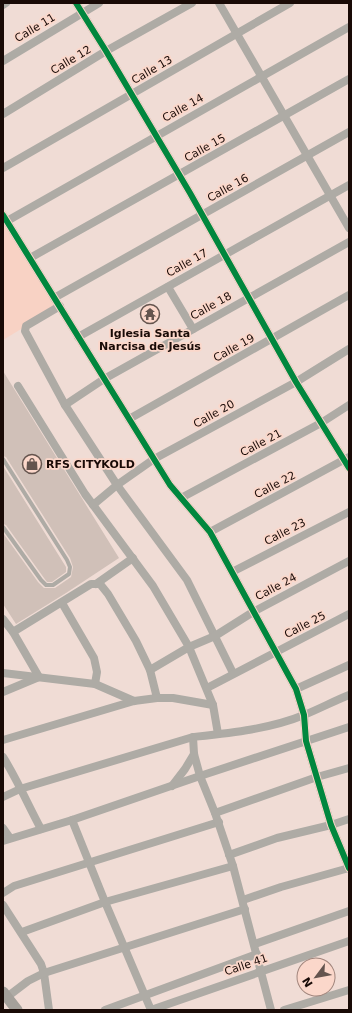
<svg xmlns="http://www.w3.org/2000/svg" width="352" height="1013" viewBox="0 0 352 1013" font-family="'DejaVu Sans',sans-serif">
<rect width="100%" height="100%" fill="#f0dcd5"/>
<polygon fill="#f8d2c4" points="3,216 59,306 3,340"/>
<g fill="#d0c0b8">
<polygon points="3,371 119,558 66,593 16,624 3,604 3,533 38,582 44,588 55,588 71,577 73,567 70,558 6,457 3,456"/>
<polygon points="3,466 66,567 66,572 52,582 47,582 44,578 6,525 3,524"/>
</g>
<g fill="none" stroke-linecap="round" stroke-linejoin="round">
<polyline stroke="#aeaba5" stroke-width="4" points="3,459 67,560 70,567 69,574 53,585 46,585 41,580 3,527"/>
<g stroke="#aeaba5" stroke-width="8">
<polyline points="76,3 106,51 190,193 296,382 349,468"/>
<polyline points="219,3 349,228"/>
<polyline points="3,5 6,3"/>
<polyline points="3,61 99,3"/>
<polyline points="3,114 106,51 192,3"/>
<polyline points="3,168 290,3"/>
<polyline points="3,215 170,485 210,532 296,689 304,715 306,741 331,825 349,868"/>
<polyline points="7,221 349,27"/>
<polyline points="30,258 349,79"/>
<polyline points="168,287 193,329"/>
<polyline points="54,298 349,132"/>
<polyline points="60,306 26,326 25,331 65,405 117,485 187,580 233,673"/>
<polyline points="78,337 349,185"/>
<polyline points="18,386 85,494 153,586 189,647 213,705 218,734"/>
<polyline points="65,405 104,379 349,242"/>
<polyline points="129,419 349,295"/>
<polyline points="181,498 321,423 349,405"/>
<polyline points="93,505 117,485 154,459 296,382 349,349"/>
<polyline points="210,532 349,457"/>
<polyline points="232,572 349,512"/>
<polyline points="96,584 133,558"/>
<polyline points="62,603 94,658 97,672 95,684"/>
<polyline points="3,619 13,632 39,677 3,692"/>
<polyline points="13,632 91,584 100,584 108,594 136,641 150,670 157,698"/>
<polyline points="150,670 189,647 215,636 253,612 349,561"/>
<polyline points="3,673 95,684 134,701"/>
<polyline points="207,688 349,614"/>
<polyline points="296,689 349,665"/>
<polyline points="3,740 134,701 157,698 173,698 213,705"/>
<path d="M3,757C17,779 28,805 41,829"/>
<polyline points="172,786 185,769 194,754"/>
<polyline points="3,797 20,789 193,737"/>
<polyline points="215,813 317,777 349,768"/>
<polyline points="72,820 105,902 151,1010"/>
<polyline points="3,828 10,838"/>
<polyline points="3,841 72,820 200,776 349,727"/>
<polyline points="229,855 277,838 331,825 349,819"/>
<polyline points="3,893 14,886 219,822"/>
<polyline points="243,900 281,887 349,868"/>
<polyline points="3,905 41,964 44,973 49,1010"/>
<polyline points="22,932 105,902 233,866"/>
<polyline points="255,944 349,911"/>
<polyline points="7,997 28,981 44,973 245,909"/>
<polyline points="105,1010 257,954"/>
<polyline points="151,1010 349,941"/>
<path d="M271,1010L233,866L215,813L200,776L194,754L193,737C230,733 270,729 304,715C319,709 334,701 349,695"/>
<polyline points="284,1010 349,990"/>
</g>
<polyline stroke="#a4a09a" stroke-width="11" points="3,992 17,1010"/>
<defs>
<g id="cycleway">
<polyline points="76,3 106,51 190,193 296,382 349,468"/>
<polyline points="3,215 170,485 210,532 296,689 304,715 306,741 331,825 349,868"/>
</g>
</defs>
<use href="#cycleway" stroke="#fbd7ca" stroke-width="8"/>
<use href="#cycleway" stroke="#00873e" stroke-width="6"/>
</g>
<defs>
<symbol id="temple-ring" viewBox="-11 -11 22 22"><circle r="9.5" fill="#fbd7ca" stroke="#64544e" stroke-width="1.5"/><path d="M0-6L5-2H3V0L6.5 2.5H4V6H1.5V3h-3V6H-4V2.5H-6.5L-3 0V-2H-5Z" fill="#64544e"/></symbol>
<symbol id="shop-ring" viewBox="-11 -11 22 22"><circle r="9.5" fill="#fbd7ca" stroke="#64544e" stroke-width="1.5"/><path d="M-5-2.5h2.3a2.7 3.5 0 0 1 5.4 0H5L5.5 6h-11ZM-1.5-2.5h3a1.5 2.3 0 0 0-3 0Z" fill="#64544e"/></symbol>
</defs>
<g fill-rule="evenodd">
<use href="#temple-ring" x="139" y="303" width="22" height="22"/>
<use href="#shop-ring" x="21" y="453" width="22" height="22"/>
</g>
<g text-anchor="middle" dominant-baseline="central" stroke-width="3.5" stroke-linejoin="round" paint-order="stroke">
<g font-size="11" fill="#190a06" stroke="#fbd7ca">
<text transform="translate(35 28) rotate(-31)">Calle 11</text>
<text transform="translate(71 60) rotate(-31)">Calle 12</text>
<text transform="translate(152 70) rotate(-30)">Calle 13</text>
<text transform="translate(183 108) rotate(-29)">Calle 14</text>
<text transform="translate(205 148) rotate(-29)">Calle 15</text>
<text transform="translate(228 188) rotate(-29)">Calle 16</text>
<text transform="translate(187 263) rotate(-29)">Calle 17</text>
<text transform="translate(211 306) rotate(-29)">Calle 18</text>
<text transform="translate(234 348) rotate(-29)">Calle 19</text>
<text transform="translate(214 414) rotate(-29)">Calle 20</text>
<text transform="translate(261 443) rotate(-28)">Calle 21</text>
<text transform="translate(275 485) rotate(-28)">Calle 22</text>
<text transform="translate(285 532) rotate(-27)">Calle 23</text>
<text transform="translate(276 587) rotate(-28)">Calle 24</text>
<text transform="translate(305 625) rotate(-27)">Calle 25</text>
<text transform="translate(246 965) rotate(-19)">Calle 41</text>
</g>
<g font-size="11" font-weight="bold" fill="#190a06" stroke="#fbd7ca">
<text x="150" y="333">Iglesia Santa<tspan x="150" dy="13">Narcisa de Jesús</tspan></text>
<text x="46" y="464" text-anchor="start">RFS CITYKOLD</text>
</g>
</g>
<rect width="352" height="1013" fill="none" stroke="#190a06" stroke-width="8"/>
<g transform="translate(316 977) rotate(238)"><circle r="19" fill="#fbd7ca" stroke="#a1857c"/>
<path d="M0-3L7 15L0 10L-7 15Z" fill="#64544e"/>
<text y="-6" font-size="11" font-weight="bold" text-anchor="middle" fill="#190a06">N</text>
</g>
</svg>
